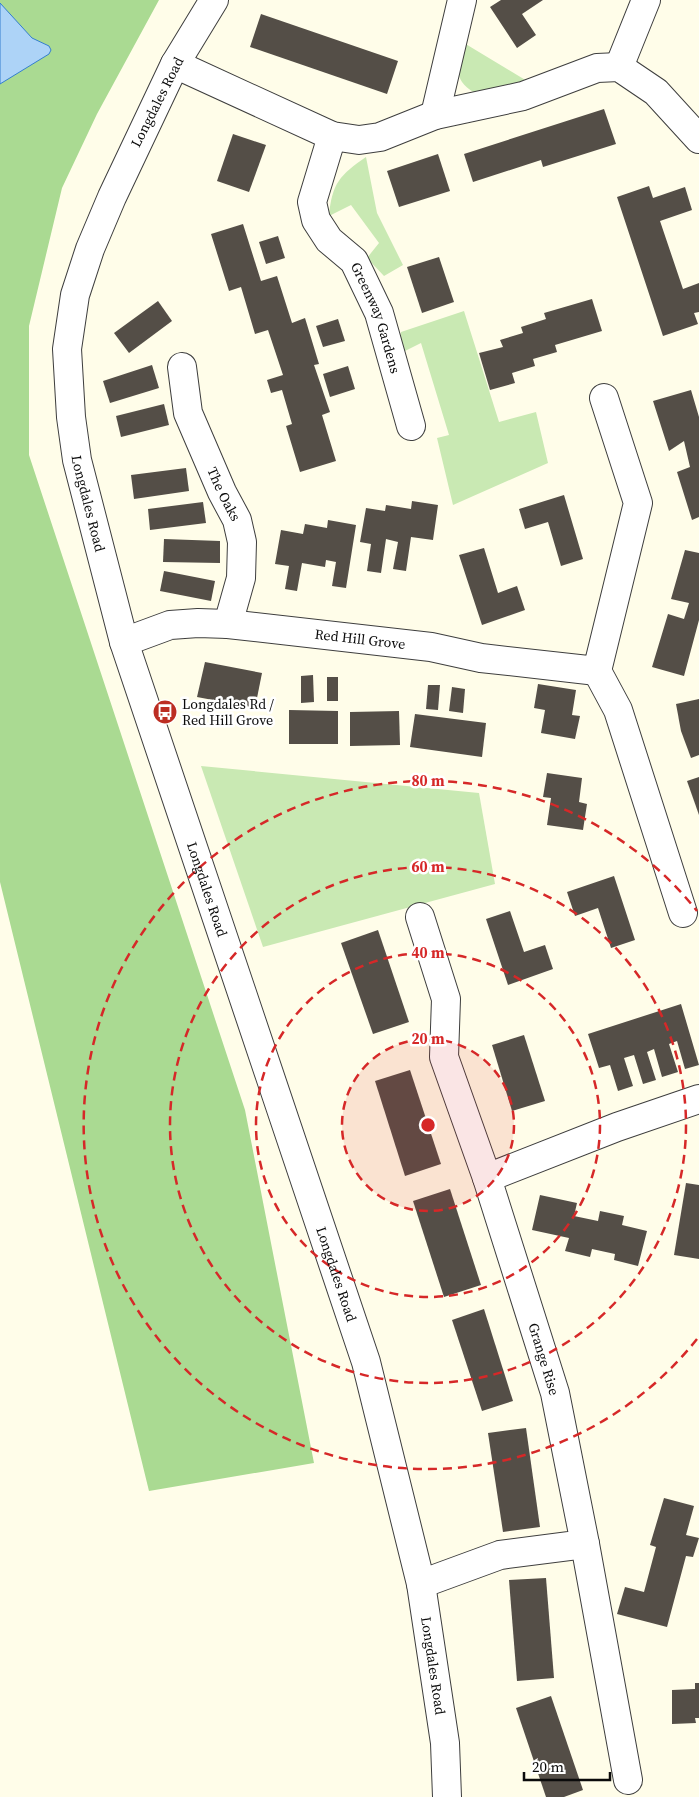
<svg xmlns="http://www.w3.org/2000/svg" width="699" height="1797" viewBox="0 0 699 1797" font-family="'Source Serif 4',serif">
<rect width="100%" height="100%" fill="#fffde9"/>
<g fill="#c9e9b3">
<path d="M464,43L527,81L475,93C451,79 459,67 464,43Z"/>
<path d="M366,157L377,213L403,265L384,276L367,258L379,243L351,205L329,216C332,183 340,175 366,157Z"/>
<polygon points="464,311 499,422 536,412 548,463 453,505 437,438 449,435 421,343 405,351 399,344 401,332"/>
<polygon points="201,766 479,793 495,884 263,947"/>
</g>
<polygon fill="#aada92" points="0,0 159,0 97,114 62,188 29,326 29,455 245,1110 314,1463 149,1491 0,882"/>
<polygon fill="#add3f7" stroke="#347ecf" points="0,3 32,38 49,46 51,50 49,54 0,84"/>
<g fill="#544e47">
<polygon points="501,0 543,0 522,14 536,35 517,48 490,7"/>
<polygon points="261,14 398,61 387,94 250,47"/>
<polygon points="604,109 616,144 543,167 541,160 473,182 464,154"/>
<polygon points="233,134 266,145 249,192 217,181"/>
<polygon points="438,154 450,191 399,207 387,171"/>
<polygon points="649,186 653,198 685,187 692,210 660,221 683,289 699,283 699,312 694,313 698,324 663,336 617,197"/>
<polygon points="243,224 261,281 277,276 292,323 305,318 319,364 314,365 330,412 322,415 336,461 300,472 286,426 292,424 282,390 271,393 267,380 283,375 268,330 255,334 241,287 229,291 211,234"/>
<polygon points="278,236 285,258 266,264 259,242"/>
<polygon points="439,257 454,302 422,313 407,267"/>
<polygon points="592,299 602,331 555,345 557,352 533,359 535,366 512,373 515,383 490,390 479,353 503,347 500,340 523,333 521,327 546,319 544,313"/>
<polygon points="158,301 172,321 129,353 114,333"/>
<polygon points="338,319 345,341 323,347 316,326"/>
<polygon points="152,365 159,388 110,403 103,381"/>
<polygon points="348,366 355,389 330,397 323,374"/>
<polygon points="691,390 699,417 699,517 692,520 677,472 690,467 684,441 669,451 653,401"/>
<polygon points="164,404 169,425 121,437 116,416"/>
<polygon points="186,468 189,491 134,499 131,475"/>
<polygon points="564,495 583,559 561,566 548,522 525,529 519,509"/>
<polygon points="412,501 438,505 433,540 411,537 406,571 393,569 398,542 386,539 381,573 367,571 371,544 360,542 366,508 385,511 386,505 411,509"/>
<polygon points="203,502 206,523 150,530 148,509"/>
<polygon points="328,520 356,525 346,588 332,586 336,562 326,560 325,567 302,563 297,591 285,589 289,566 275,564 281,530 303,534 305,524 327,528"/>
<polygon points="164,539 220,541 220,563 163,562"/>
<polygon points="484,548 498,593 517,586 525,610 482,625 459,555"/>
<polygon points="685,550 699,553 699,620 684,676 652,667 668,614 684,619 689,603 671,599"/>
<polygon points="164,571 215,581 211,601 160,591"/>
<polygon points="205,662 262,673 255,708 197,697"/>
<polygon points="313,675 314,702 301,703 301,676"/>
<rect x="327" y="677" width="11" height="24"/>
<polygon points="538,684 576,690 572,715 580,716 575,739 541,733 545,710 534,708"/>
<polygon points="428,685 440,685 438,710 426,709"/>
<polygon points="452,687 465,689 463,713 449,711"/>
<polygon points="699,699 699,755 691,758 681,731 676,704"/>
<polygon points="289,710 338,711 338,744 289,744"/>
<polygon points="399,711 400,745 350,746 350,712"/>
<polygon points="415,714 486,723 482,757 410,747"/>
<polygon points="547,773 582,778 579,802 587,804 583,830 547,825 551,798 543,797"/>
<polygon points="699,777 699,815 687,781"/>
<polygon points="614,876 635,940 611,948 598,908 575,916 567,892"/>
<polygon points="510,911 524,952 545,945 553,969 508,985 486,919"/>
<polygon points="378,930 409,1022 373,1034 341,943"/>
<polygon points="681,1004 699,1065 685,1069 677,1041 669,1044 678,1072 662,1077 654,1049 647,1052 656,1080 643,1084 634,1055 624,1058 633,1086 618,1091 610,1065 599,1068 588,1034"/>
<polygon points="524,1035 545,1101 512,1111 492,1045"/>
<polygon points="410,1070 441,1164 405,1176 375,1081"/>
<polygon points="686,1183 699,1185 699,1259 674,1255"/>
<polygon points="450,1189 481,1285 444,1297 413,1201"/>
<polygon points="540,1195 577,1203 574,1216 598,1221 600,1211 624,1216 622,1225 647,1231 638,1266 614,1260 615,1254 592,1249 590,1257 565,1251 569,1238 532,1230"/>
<polygon points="484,1309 513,1401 482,1411 452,1320"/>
<polygon points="526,1428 540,1527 503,1532 488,1433"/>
<polygon points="664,1498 694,1506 686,1535 699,1538 693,1557 686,1556 667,1627 617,1614 625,1587 644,1592 656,1547 650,1545"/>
<polygon points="546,1578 554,1678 517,1681 509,1580"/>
<polygon points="695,1683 699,1683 699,1718 695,1718 696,1723 672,1724 672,1690 695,1689"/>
<polygon points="551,1696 583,1790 564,1797 546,1797 516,1708"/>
</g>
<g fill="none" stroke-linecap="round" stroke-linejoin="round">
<defs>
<g id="minor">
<path id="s1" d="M214,0L175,64L112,197L90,249L75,295L67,349L71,417L77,460L124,642L366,1362L421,1584L445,1743L447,1797"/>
<polyline points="175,64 332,136 359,140 380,137 435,115 523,96 597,68 619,67 656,92 699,139"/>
<polyline points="619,67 646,0"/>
<polyline points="435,115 462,0"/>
<path id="s2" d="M332,136L312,202L316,220L329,240L354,261L379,313L411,426"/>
<path id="s3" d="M182,367L188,413L222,492L237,520L242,542L241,578L228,624"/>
<path id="s4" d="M124,642L170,625L198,623L228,624L431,647L481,658L597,671L638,503L604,398"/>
<polyline points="597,671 618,710 683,913"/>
<polyline points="420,917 446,999 444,1057 487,1178"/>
<polyline points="585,1544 628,1780"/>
<polyline points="421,1584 500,1555 585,1544 555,1393 487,1178 617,1127 699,1099"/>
</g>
</defs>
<use href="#minor" stroke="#3e3e3e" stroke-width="30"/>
<use href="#minor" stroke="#fff" stroke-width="28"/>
</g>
<circle cx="428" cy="1125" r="86" fill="#d62828" fill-opacity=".12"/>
<g fill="none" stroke="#d62828" stroke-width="2.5" stroke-dasharray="9 6">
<circle cx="428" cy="1125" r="86"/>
<circle cx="428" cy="1125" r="172"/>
<circle cx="428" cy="1125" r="258"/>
<path d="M697 1339A344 344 0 1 1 697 911"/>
</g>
<defs>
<symbol id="bus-disc" viewBox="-11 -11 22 22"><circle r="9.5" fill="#bc2d22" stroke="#fff"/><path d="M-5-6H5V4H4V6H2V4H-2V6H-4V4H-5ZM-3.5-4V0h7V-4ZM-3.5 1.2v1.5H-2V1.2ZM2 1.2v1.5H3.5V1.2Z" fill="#fff"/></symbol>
</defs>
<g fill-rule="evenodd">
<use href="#bus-disc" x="151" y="698" width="28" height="28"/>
</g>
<g text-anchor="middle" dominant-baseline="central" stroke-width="5" stroke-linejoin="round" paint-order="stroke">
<g font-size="14" fill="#0b0b0b" stroke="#fff">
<text transform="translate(157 102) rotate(-63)">Longdales Road</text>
<text stroke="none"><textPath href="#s2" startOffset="205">Greenway Gardens</textPath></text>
<text stroke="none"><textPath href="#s3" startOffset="135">The Oaks</textPath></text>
<text stroke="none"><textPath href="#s1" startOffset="538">Longdales Road</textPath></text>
<text stroke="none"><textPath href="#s4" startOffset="240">Red Hill Grove</textPath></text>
<text stroke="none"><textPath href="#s1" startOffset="942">Longdales Road</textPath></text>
<text stroke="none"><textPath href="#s1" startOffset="1348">Longdales Road</textPath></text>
<text transform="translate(544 1359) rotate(73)">Grange Rise</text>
<text stroke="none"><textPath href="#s1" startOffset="1752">Longdales Road</textPath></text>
</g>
<g font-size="14" fill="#0b0b0b" stroke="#fff" text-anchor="start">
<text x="182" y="704">Longdales Rd /<tspan x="182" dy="16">Red Hill Grove</tspan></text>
</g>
</g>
<circle cx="428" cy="1125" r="8" fill="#d62828" stroke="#fff" stroke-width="2.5"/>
<g font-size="15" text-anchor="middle" font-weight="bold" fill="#d62828" stroke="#fff" stroke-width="5" stroke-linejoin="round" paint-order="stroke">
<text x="428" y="786">80 m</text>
<text x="428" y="872">60 m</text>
<text x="428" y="958">40 m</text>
<text x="428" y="1044">20 m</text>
</g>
<path d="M524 1772v8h86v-8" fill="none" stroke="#0b0b0b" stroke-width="2.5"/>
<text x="532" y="1772" font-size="15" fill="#0b0b0b" stroke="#ffffff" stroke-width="4" paint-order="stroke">20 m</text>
</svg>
